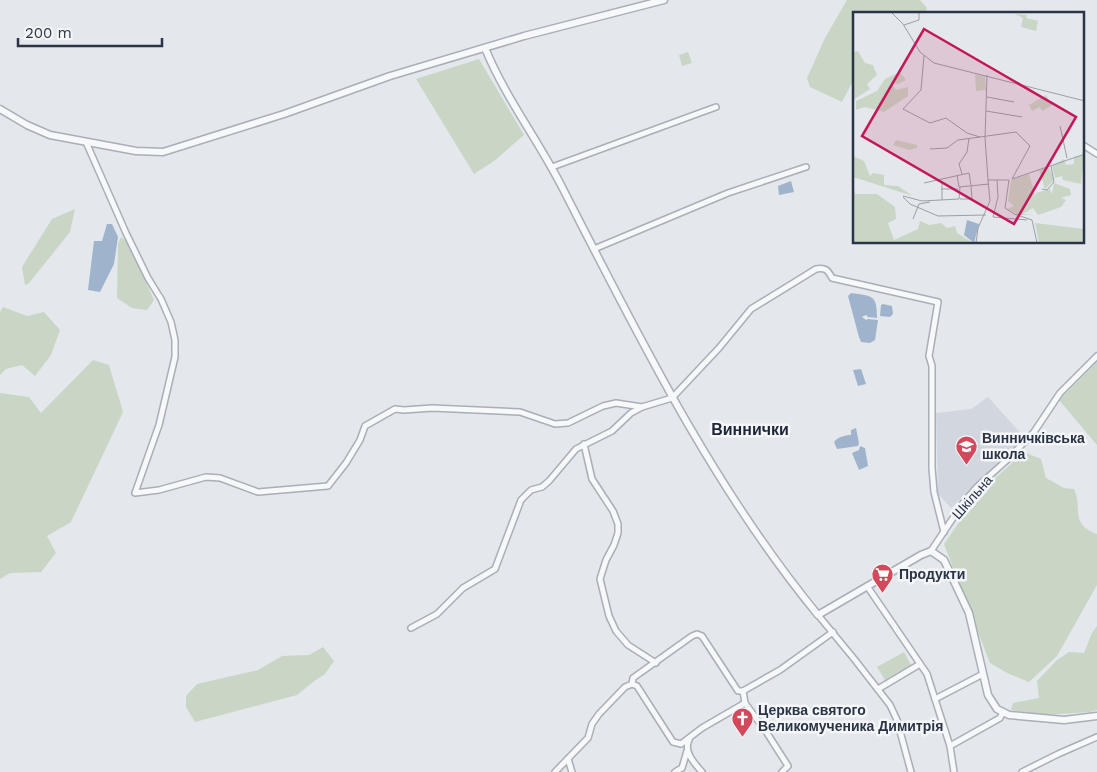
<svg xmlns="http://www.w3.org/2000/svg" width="1097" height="772" viewBox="0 0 1097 772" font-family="'Work Sans',sans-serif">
<rect width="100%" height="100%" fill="#e4e7ec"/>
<polygon fill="#d2d6de" points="988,397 1024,437 951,508 938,494 936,413 971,409"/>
<g fill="#c9d6c5">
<polygon points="847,0 920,0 927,8 924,14 854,14 854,79 842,102 810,87 807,78 825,38"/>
<polygon points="688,52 692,63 682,66 679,55"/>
<polygon points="479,59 524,135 494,161 474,174 416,79"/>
<polygon points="75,209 70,232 29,283 25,285 22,267 52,219"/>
<polygon points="121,237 128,242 154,300 147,310 132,308 117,298 118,244"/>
<polygon points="3,307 27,316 44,312 60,330 51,355 35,376 22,365 6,369 0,375 0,312"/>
<polygon points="93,360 109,365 123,412 71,522 47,536 56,553 41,572 10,573 0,579 0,393 29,397 41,413"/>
<polygon points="1097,362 1097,445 1059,400"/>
<path d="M1024,452L1041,459L1046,478L1064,488L1074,489C1083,508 1069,524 1097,534V585L1057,656L1029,682L1009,674L990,663L944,544L980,492Z"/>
<polygon points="1097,626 1097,710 1090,712 1045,715 1011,710 1013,703 1039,698 1037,681 1057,660 1069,652 1084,653 1092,633"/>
<polygon points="323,647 334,661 325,674 313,682 297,695 195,722 186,707 186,696 197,684 258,670 282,656 309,655"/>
<polygon points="904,652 911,665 885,680 877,667"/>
</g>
<g fill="#9fb4cc">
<polygon points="791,181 794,192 779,195 778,186"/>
<polygon points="107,224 112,224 118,237 114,264 100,292 88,290 94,241 102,241"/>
<path d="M851,293C873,296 877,295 877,318L868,317L866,315L862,317L866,320L868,319L878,320L875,340L870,343L861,342L859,337L848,296Z"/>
<polygon points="883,304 892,306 893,314 890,317 880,316 881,305"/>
<polygon points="861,369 866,384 858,386 853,370"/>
<path d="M856,428L859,443L858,446L837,449L834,442C838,437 845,435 851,435V430Z"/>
<polygon points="860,446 865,448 868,466 859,470 852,453 859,450"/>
</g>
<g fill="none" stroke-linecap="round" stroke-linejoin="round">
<defs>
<g id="minor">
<path d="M86,142L126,233L148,278L161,299L171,322L175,340V357L159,425L135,493L159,490L206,477L220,478L258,492L328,486L346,463L360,440L365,426L395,409L404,410L432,408L520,412L555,424L568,423L603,406L616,403L642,407L672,398L719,348L751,309L816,269C825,267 828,270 832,278L938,302L929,356L932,366V468L934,492L944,532"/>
<polyline points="1083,145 1097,154"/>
<polyline points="552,167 716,107"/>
<polyline points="594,249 728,193 806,167"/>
<polyline points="584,444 592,479 613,511 618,524 618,533 614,545 606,560 600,579 609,616 616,631 628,645 656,663"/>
<polyline points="931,551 963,503 978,486 1007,460 1034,432 1060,393 1097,356"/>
<polyline points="867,586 927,674 950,746 954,772"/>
<polyline points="818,615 855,660 890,705 897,720 911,772"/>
<polyline points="411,628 437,614 463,588 495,569 521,500 531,490 542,487 549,481 576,449 612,431 631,413 642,407"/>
<polyline points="632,684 637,686 673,742 681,744 702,728 745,703 743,691 780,670 833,632"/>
<polyline points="878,689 920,664"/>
<polyline points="935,699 983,674"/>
<polyline points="745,703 767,733 788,766 782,772"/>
<path d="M689,740C683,751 694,763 702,772"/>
<polyline points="950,746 1000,718 1003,712"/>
<polyline points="568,759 572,772"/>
<polyline points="555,772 588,738 592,724 599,714 625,687 632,684 633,678 692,636 697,634 702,636 738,691 743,691"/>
<polyline points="675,772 682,768 687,751"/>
<polyline points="1022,772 1058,754 1097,737"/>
</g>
<g id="tertiary">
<path d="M485,48C505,97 538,140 562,187C638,335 712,486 818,615L921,555L931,551L944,560L969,613L988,695L997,709L1009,715L1064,720L1097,716"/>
<polyline points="0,109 27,125 50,135 136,151 163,152 284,114 390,76 524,36 664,0"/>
</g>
</defs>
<use href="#minor" stroke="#a9aeb7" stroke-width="8"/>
<use href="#tertiary" stroke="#a9aeb7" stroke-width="9"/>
<use href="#minor" stroke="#f7f8fa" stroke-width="5"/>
<use href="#tertiary" stroke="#f7f8fa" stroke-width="6"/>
</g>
<defs>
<symbol id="school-pin" viewBox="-11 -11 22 30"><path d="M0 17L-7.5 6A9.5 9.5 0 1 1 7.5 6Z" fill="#d1495b" stroke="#f4f6f9"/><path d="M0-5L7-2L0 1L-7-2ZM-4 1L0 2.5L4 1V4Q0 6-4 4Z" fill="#fff"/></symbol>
<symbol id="supermarket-pin" viewBox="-11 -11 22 30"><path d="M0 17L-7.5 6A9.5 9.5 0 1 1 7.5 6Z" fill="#d1495b" stroke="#f4f6f9"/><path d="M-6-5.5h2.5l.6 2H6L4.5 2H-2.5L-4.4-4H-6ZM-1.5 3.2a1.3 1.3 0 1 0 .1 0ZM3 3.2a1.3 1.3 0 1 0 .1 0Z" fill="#fff"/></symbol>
<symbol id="church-pin" viewBox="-11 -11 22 30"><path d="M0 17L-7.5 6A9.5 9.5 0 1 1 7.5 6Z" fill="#d1495b" stroke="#f4f6f9"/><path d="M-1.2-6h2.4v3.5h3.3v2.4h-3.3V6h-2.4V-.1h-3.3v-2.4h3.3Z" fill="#fff"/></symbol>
</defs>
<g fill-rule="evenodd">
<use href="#school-pin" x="954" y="434" width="25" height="34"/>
<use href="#supermarket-pin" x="870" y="562" width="25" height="34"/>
<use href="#church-pin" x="730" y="706" width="25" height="34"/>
</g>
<g text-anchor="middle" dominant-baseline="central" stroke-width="5" stroke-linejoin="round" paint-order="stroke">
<g font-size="14" font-weight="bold" fill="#2b3445" stroke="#f4f6f9" text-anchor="start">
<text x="982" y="438">Винничківська<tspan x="982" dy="16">школа</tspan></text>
<text x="899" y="574">Продукти</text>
<text x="758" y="710">Церква святого<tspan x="758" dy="16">Великомученика Димитрія</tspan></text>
</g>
<g font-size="14" fill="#2b3445" stroke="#f4f6f9">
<text transform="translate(972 497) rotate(-49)">Шкільна</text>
</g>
<g font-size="16" font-weight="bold" fill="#1d2536" stroke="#f4f6f9">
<text x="750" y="429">Виннички</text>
</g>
</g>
<g transform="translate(853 12)">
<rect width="231" height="231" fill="#e4e7ec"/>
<path d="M162,2L174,3L173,6L185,9L183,19L168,15L170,6ZM5,39L12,51L20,53L24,63L14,72L17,77L0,88V40ZM47,60L53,68L45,72L38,71L43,78L55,75V84L31,100L12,95L3,98V89L24,79L32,67ZM122,62L132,64L133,78L123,79ZM193,83L199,93L190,99L186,95L179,99L176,93ZM43,128L64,133V136L56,138L40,133ZM231,143L228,172L210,168L209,164L202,166L199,154L211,147L213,153L221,152V145ZM0,144L11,149L17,164L20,161L31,163V173L45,174L60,184L0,165ZM196,155L201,168L192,177L186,158ZM176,162L183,185V181L197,177L199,182L201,171L217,177L218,183L208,186L213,188L208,195L185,203L180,196L170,202L182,203H165L154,197L161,194L155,189L158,168ZM0,171L2,182H24L42,195L43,207L35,211L41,228L65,217L67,209L76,213L88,211L94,216L102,214L104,221L120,231H0ZM182,211L231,217V231H186Z" fill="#c9d6c5"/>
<path d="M114,208L126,212L121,231L111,223Z" fill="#9fb4cc"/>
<path fill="none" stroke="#9a9fa9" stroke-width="1" d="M38,0L50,12L67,40L81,51L232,89M51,13L66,8V0M134,63L132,126L135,168H156L152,196L161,202L179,208L184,231M134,85L161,90M50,97L77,111L93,106L114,121L127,125L163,120L177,134L159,167M50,97L68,78L71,44M133,99L169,105M207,114L214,146M77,137L94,136L105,128L127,125M109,162L106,152L114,140L116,126M104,163L106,175L136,172M159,167L232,142M144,168L145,185L140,205L174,208M89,169V188M71,171L116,161L118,173M88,177H105M189,177L194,178L201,170L198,154M50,184L69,189L106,187L107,175M50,185L57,192L85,204L133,203M107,187H119L118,174M60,207L66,192L77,190M123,231L125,216L137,189L135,168"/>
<path fill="#c2185b" fill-opacity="0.15" stroke="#c2185b" stroke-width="2.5" d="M71,17L223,105L161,212L9,124Z"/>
<rect width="231" height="231" fill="none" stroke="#2b3445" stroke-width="2.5"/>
</g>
<path d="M18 38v8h144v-8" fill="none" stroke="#2b3445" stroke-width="2.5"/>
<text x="25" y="38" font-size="15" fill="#2b3445" stroke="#f4f6f9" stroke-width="4" paint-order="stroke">200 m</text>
</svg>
